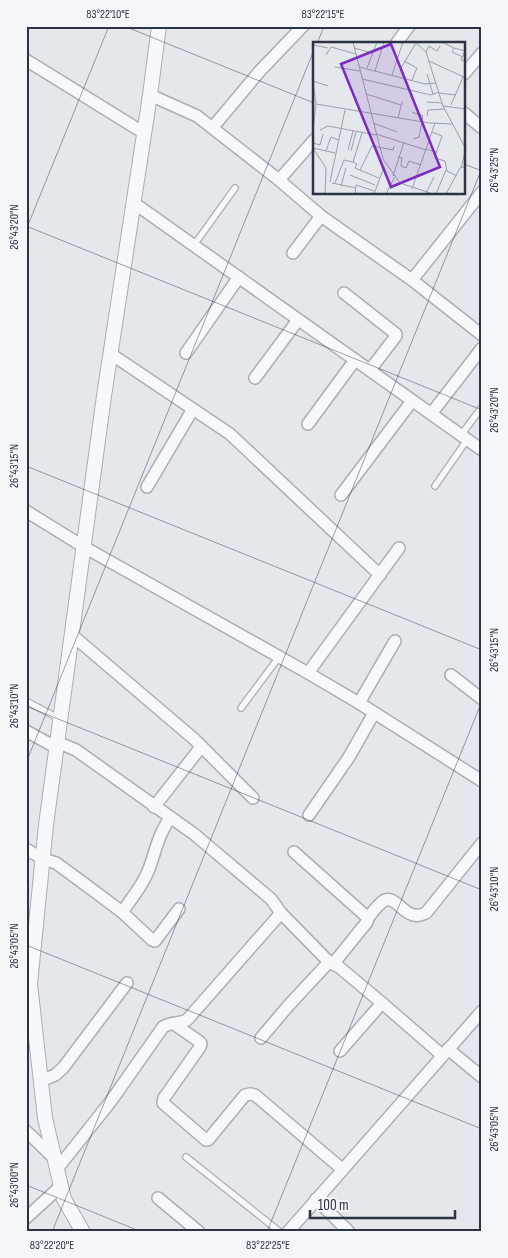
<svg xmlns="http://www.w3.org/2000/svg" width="508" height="1258" viewBox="0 0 508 1258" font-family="'Sofia Sans Condensed',sans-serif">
<rect width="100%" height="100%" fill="#e4e7ec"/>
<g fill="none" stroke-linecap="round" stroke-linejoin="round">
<defs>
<g id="service">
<polyline points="194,245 235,188"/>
<polyline points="461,435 482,407"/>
<polyline points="435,486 467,440"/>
<polyline points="26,701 60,719"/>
<polyline points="241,708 279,657"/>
<polyline points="186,1157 280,1232"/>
</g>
<g id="minor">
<polyline points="396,44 409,26"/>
<polyline points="26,60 144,133"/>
<polyline points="464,74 482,53"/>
<polyline points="150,95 197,116 279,180 314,140"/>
<polyline points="464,113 482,128"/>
<polyline points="213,127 259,72 303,26"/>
<polyline points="279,180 321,216 412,280 482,335"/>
<polyline points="134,203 482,450"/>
<polyline points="293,253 321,216"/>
<polyline points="412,280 482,192"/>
<polyline points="344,293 396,334 396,336 370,370"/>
<polyline points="186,353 239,277"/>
<polyline points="111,354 230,434 380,575"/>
<polyline points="255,378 298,320"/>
<polyline points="431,414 482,348"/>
<polyline points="308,424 355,360"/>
<polyline points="147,487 193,409"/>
<polyline points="341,495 412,401"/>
<polyline points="26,511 84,547 308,673 359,703 482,781"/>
<polyline points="72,635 194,739 253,798"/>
<polyline points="308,673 399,548"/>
<polyline points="451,675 482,699"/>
<polyline points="359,703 395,641"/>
<polyline points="26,731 57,748"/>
<polyline points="57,742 76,750 194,834 271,899 281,913 329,962 339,967 382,1003 442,1055"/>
<polyline points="154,807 201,747"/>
<polyline points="309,815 349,757 374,713"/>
<polyline points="26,849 43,859 56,863 90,888 122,912 152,940 155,941 179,909"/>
<polyline points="294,852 368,918 367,922 333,964"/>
<path d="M122,912C132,898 143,885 149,869C156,850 158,835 170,818"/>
<path d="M368,918C372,913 376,907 381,903C392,892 401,911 411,914C416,917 421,915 426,913L482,843"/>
<polyline points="174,1024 200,1042 201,1044 200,1047 164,1098 163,1103 206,1140 208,1140 245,1095 250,1094 255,1095 342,1169"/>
<polyline points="261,1038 289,1005 329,962"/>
<polyline points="448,1049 482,1077"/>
<polyline points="340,1051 382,1003"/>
<polyline points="41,1081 55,1075 63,1068 127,983"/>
<polyline points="26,1131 54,1158"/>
<path d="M57,1169L111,1101L163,1027C170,1022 179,1024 187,1020L281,913"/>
<polyline points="158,1198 199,1232"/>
<polyline points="316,1199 349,1232"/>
<polyline points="26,1218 61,1186"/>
<polyline points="288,1232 482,1011"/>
</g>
<polyline id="tertiary" points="83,1232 64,1199 45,1118 30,984 46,825 104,396 150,95 159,26"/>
</defs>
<use href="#service" stroke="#a9aeb7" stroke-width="8"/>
<use href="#minor" stroke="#a9aeb7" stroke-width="14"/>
<use href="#tertiary" stroke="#a9aeb7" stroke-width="16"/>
<use href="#service" stroke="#f7f8fa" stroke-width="5.5"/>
<use href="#minor" stroke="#f7f8fa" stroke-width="11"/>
<use href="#tertiary" stroke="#f7f8fa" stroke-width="14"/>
</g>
<path fill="none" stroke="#2b3445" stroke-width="1" stroke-opacity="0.45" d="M124,26L314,103M317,44L324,26M464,164L482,171M26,226L482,410M26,230L109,26M26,466L482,650M26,706L482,890M26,763L314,50M26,945L482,1129M26,1185L142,1232M52,1232L482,168M267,1232L482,701"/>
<g transform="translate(313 42)">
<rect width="152" height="152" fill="#e4e7ec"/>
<path fill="none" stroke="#9a9fa9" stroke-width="1" d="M40,0L70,117L87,141L120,152M102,0L113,10L130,64L153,107L148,126M129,0L141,6L139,10L150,15M0,3L15,6M41,6L59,11M141,6L152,9L148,18L153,20M113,10L116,4L124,9L127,4M13,13L18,5L43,12M91,19L104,26L99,38M116,19L153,36M22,25L47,29M46,25L62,29L71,0M54,26L64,0M88,26L103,1M62,29L112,42L123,41M114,32L120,52M79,33L90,0M49,37L118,53L126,50M0,39L3,62L116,81L140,82M0,39L15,44M126,51L142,53M53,52L88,63M114,60L129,61M138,63L150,35M130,64L153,67M99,70L110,74L106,95L100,97M114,74L115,68L132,67M85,76L89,60M60,81L84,90M0,87L3,62M7,88L15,84L63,93M119,90L129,94L123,111M49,91L40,120L44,122L42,126L66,136M63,92L113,108M0,101L7,103L10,92M0,106L13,126L12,152M0,106L22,111M113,107L123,110L122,116L132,119L134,129L144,134M35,108L40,89M13,109L18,95L26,98M38,109L43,90M85,115L89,116L88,124L93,126L96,119L108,123M47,128L59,104L80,108L81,104M37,133L62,143M80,134L91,100M17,140L32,68M19,141L43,146M22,141L31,118L40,120M28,144L33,126M99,147L122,81M113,151L121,135M42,152L43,143L61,149M61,152L71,125M73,152L81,136M123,152L133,128M133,152L147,126L153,124"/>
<path fill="#7b2cbf" fill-opacity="0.15" stroke="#7b2cbf" stroke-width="2.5" d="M78,2L127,125L78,145L28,22Z"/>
<rect width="152" height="152" fill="none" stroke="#2b3445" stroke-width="2.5"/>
</g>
<rect width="508" height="1258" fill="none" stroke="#f4f6f9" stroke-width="55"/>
<path d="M310 1210v8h145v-8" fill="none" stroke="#2b3445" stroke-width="2.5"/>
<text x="318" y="1210" font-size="15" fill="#2b3445" stroke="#f4f6f9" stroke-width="4" paint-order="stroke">100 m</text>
<rect x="28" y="28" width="452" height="1202" fill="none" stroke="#2b3445" stroke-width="2"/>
<g font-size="12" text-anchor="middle" fill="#2b3445">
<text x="108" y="18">83°22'10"E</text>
<text x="323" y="18">83°22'15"E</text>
<text transform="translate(494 170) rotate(-90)" y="4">26°43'25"N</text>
<text transform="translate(14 227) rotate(-90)" y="4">26°43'20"N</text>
<text transform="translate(494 410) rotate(-90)" y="4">26°43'20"N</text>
<text transform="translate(14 466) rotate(-90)" y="4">26°43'15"N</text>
<text transform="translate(494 650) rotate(-90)" y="4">26°43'15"N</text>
<text transform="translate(14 706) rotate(-90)" y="4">26°43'10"N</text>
<text transform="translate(494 889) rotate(-90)" y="4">26°43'10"N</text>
<text transform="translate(14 946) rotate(-90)" y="4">26°43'05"N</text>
<text transform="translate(494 1129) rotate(-90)" y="4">26°43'05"N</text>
<text transform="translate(14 1185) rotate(-90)" y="4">26°43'00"N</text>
<text x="52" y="1249">83°22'20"E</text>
<text x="268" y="1249">83°22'25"E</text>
</g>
</svg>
